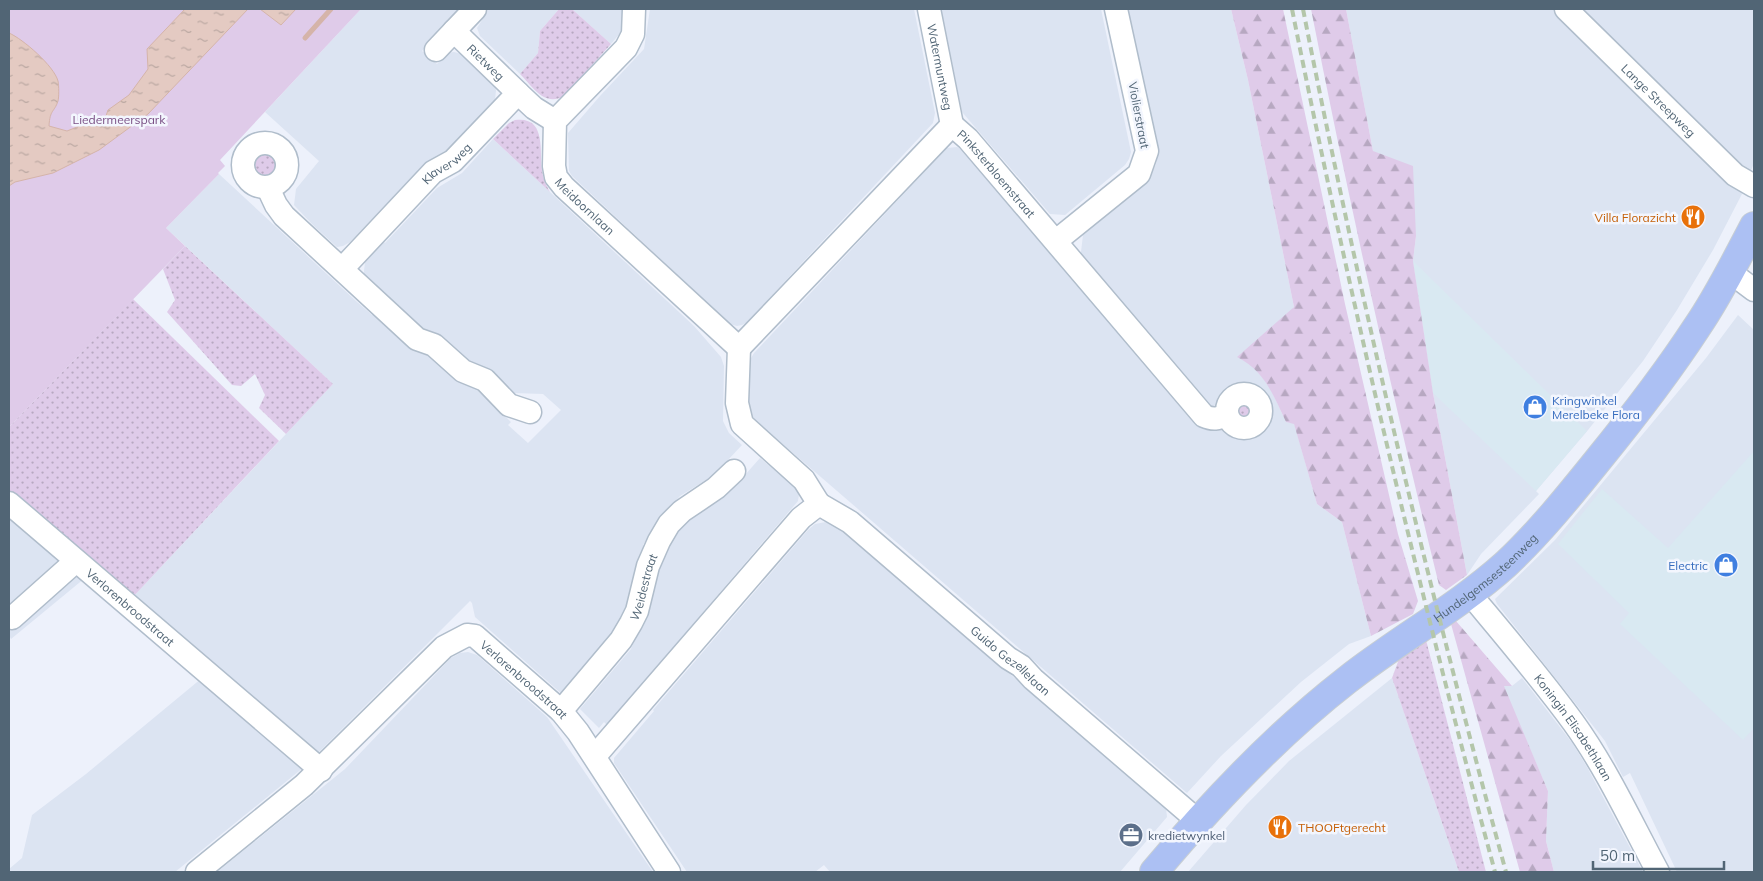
<svg xmlns="http://www.w3.org/2000/svg" width="1763" height="881" viewBox="0 0 1763 881" font-family="Mulish,sans-serif">
<defs>
<pattern id="grass-dots" width="8" height="8" patternUnits="userSpaceOnUse" patternTransform="scale(1.25)"><rect width="8" height="8" fill="#dfcbe9"/><path d="M2 2h.1M6 6h.1" fill="none" stroke="#b7a8c1" stroke-width="1.8" stroke-linecap="round"/></pattern>
<pattern id="forest-firs" width="22" height="20" patternUnits="userSpaceOnUse" patternTransform="scale(1.25)"><rect width="22" height="20" fill="#dfcbe9"/><path d="M5 1l3.5 6h-7zM16 11l3.5 6h-7z" fill="#b7a8c1"/></pattern>
<pattern id="water-ripples" width="26" height="14" patternUnits="userSpaceOnUse" patternTransform="scale(1.25)"><rect width="26" height="14" fill="#e4cac2"/><path d="M2 4q2-2 4 0t4 0M15 11q2-2 4 0t4 0" fill="none" stroke="#bba8a2"/></pattern>
</defs>
<rect width="100%" height="100%" fill="#edf1fb"/>
<g fill="#dce4f2">
<polygon points="361,9 460,9 422,51 437,64 447,53 454,52 462,54 495,84 496,91 495,99 449,149 440,156 421,167 350,242 343,246 337,247 313,225 294,205 296,189 319,161 265,112"/>
<polygon points="489,9 559,9 540,31 538,53 520,74 480,36 477,28"/>
<polygon points="572,9 623,9 624,19 621,32 611,44"/>
<polygon points="650,9 914,9 935,113 933,123 746,323 742,325 737,326 730,324 572,176 569,171 568,133 600,96 644,49"/>
<polygon points="941,9 1101,9 1131,152 1129,159 1125,165 1065,215 1050,214 962,112"/>
<polygon points="1128,9 1231,9 1248,80 1294,307 1250,363 1269,385 1286,422 1294,423 1317,504 1342,522 1371,636 1349,644 1301,682 1221,756 1187,793 756,421 750,413 749,407 749,367 750,360 754,353 947,148 957,147 962,150 1077,286 1083,235 1141,185 1152,173 1156,164 1158,152"/>
<polygon points="1346,9 1754,9 1754,163 1742,194 1713,250 1677,310 1643,361 1588,430 1536,491 1539,494 1481,554 1467,575 1433,393 1413,261 1416,236 1373,151"/>
<polygon points="493,139 694,326 721,357 724,366 723,421 729,433 742,445 714,475 680,496 659,519 643,545 645,547 630,601 622,616 610,637 563,695 475,617 472,603 470,601 304,767 175,872 9,872 9,869 22,858 32,815 86,774 202,678 85,578 11,639 9,635 9,514 132,598 333,384 166,228 219,174 356,301 372,315 374,314 412,349 427,354 459,381 473,386 511,422 508,425 528,443 561,410 543,394 513,393 489,369 468,360 443,337 422,330 364,275 364,271 365,262 384,242 385,243 437,188 462,173"/>
<polygon points="1738,315 1754,330 1754,872 1677,872 1630,773 1623,777 1605,741 1497,604 1495,599 1555,540 1706,358"/>
<polygon points="760,458 797,489 799,494 798,501 607,725 604,722 599,728 580,709 631,649 645,613 655,577 664,553 680,525 690,516 737,484"/>
<polygon points="826,522 842,530 1166,808 1167,817 1120,872 830,872 824,865 815,872 687,872 614,763 614,758 654,711 653,710 808,530 815,524"/>
<polygon points="468,652 477,655 547,717 653,872 217,872 345,769 451,658 460,653"/>
<polygon points="1392,678 1459,872 1188,872 1246,805 1289,761"/>
<polygon points="1522,678 1573,744 1587,767 1643,872 1554,872 1546,841 1548,791 1503,686 1512,686"/>
</g>
<g fill="#d9e9f2">
<polygon points="1413,261 1587,431 1536,491 1433,393"/>
<polygon points="1754,451 1754,728 1743,740 1620,624 1629,613 1558,544 1602,489 1668,548"/>
</g>
<g fill="url(#grass-dots)">
<path d="M559,9H572L611,44L564,96C544,107 533,87 520,74L538,53L540,31Z"/>
<path d="M515,120C547,116 539,151 542,170C543,179 546,185 550,192L493,139L509,123Z"/>
<circle cx="265" cy="165" r="15"/>
<polygon points="185,246 333,384 286,434 259,408 265,395 255,374 241,386 232,385 167,312 175,300 163,269"/>
<polygon points="133,299 279,441 132,598 9,492 9,427"/>
<circle cx="1243" cy="412" r="10"/>
<polygon points="1426,640 1486,872 1459,872 1392,678 1399,659"/>
</g>
<g fill="url(#forest-firs)">
<path d="M1231,9H1283L1345,304L1398,534L1418,601L1413,614L1371,636L1342,522L1317,504L1294,424L1286,422C1273,395 1265,371 1237,357L1294,307L1248,80Z"/>
<path d="M1311,9H1346L1373,151L1413,166L1416,236L1413,261L1433,393L1467,575L1446,590L1439,585C1392,394 1349,202 1311,9Z"/>
<polygon points="1456,621 1512,686 1504,686 1548,791 1546,841 1554,872 1520,872 1451,624"/>
</g>
<polygon fill="#dfcbe9" points="9,9 361,9 220,160 225,166 218,173 219,174 166,228 185,246 9,427"/>
<g fill="url(#water-ripples)" stroke="#d5b4a9">
<path d="M185,9H248L148,114L99,150L53,173L15,182L9,186V33C23,39 54,66 58,81C59,86 59,97 58,101C54,113 50,109 49,126L67,131L87,123L97,126L105,119L108,110L129,95L148,69L147,49Z"/>
<polygon points="260,9 296,9 281,25"/>
</g>
<g fill="none" stroke-linecap="round" stroke-linejoin="round">
<polyline stroke="#d5b4a9" stroke-width="5" points="305,38 331,9"/>
<defs>
<g id="minor">
<path id="s1" d="M475,9L454,31L518,93"/>
<path id="s2" d="M634,9L633,34L626,48L555,121L554,166L556,177L564,187L739,348"/>
<path id="s3" d="M929,9L952,125"/>
<path id="s4" d="M1566,9L1735,175L1754,186"/>
<polyline points="436,50 454,31"/>
<path id="s5" d="M952,125L968,139L1204,416C1213,420 1218,419 1227,415"/>
<circle cx="265" cy="165" r="22"/>
<polyline points="268,188 276,205 284,216 417,339 434,345 463,371 485,380 509,405 530,412"/>
<polyline points="1056,241 1139,174 1147,151 1116,9"/>
<path id="s6" d="M342,269L433,172L453,161L518,93L534,108L555,121"/>
<polyline points="1730,272 1754,290"/>
<polyline points="739,348 952,125"/>
<circle cx="1244" cy="411" r="17"/>
<path id="s7" d="M9,503L321,770"/>
<path id="s8" d="M819,504L850,522L1008,658L1021,666L1033,679L1197,820"/>
<path id="s9" d="M1470,594C1505,636 1541,678 1573,722C1607,769 1631,822 1658,872"/>
<polyline points="12,618 76,561"/>
<path id="s10" d="M561,711L621,640L631,623L637,611L648,566L659,541L669,524L682,511L716,488L734,471"/>
<polyline points="595,756 801,518 819,504 804,480 742,424 737,403 739,348"/>
<path id="s11" d="M197,872L304,785L444,647L467,635L475,636L561,711L578,732L669,872"/>
</g>
<g id="major">
<path id="s12" d="M1154,872C1212,803 1275,736 1347,680C1399,639 1457,608 1506,564C1540,532 1569,496 1598,460C1633,417 1667,373 1697,327C1719,295 1736,260 1754,226"/>
</g>
</defs>
<use href="#minor" stroke="#b0bdcb" stroke-width="25"/>
<use href="#major" stroke="#c7ced3" stroke-width="30"/>
<use href="#minor" stroke="#fff" stroke-width="22"/>
<use href="#major" stroke="#acc0f3" stroke-width="28"/>
<g stroke="#b4c6aa" stroke-width="4" stroke-dasharray="8 5" stroke-linecap="butt">
<path d="M1292,9C1350,299 1418,587 1495,872"/>
<path d="M1303,9C1360,299 1428,587 1506,872"/>
</g>
</g>
<defs>
<symbol id="restaurant-disc" viewBox="-11 -11 22 22"><circle r="9.5" fill="#e8710a" stroke="#f3f6fe"/><path d="M-5-6h1v4h1v-4h1v4h1v-4h1v5L-1.5 .5V6h-2V.5L-5-1ZM5-6V6H3V1.5H1.5Q1.5-4 5-6Z" fill="#fff"/></symbol>
<symbol id="shop-disc" viewBox="-11 -11 22 22"><circle r="9.5" fill="#3f7fe0" stroke="#f3f6fe"/><path d="M-5-2.5h2.3a2.7 3.5 0 0 1 5.4 0H5L5.5 6h-11ZM-1.5-2.5h3a1.5 2.3 0 0 0-3 0Z" fill="#fff"/></symbol>
<symbol id="office-disc" viewBox="-11 -11 22 22"><circle r="9.5" fill="#5c6f8a" stroke="#f3f6fe"/><path d="M-6-3h4V-5.5h4V-3h4V5H-6ZM-1-4.5V-3h2v-1.5ZM-6 0V1H6V0Z" fill="#fff"/></symbol>
</defs>
<g fill-rule="evenodd">
<use href="#restaurant-disc" x="1679" y="203" width="28" height="28"/>
<use href="#shop-disc" x="1521" y="393" width="28" height="28"/>
<use href="#shop-disc" x="1712" y="551" width="28" height="28"/>
<use href="#restaurant-disc" x="1266" y="813" width="28" height="28"/>
<use href="#office-disc" x="1117" y="821" width="28" height="28"/>
</g>
<g text-anchor="middle" dominant-baseline="central" stroke-width="5" stroke-linejoin="round" paint-order="stroke">
<g font-size="12" fill="#516575" stroke="#f3f6fe">
<text stroke="none"><textPath href="#s1" startOffset="75">Rietweg</textPath></text>
<text stroke="none"><textPath href="#s3" startOffset="59">Watermuntweg</textPath></text>
<text stroke="none"><textPath href="#s4" startOffset="130">Lange Streepweg</textPath></text>
<text transform="translate(1139 115) rotate(79)">Violierstraat</text>
<text stroke="none"><textPath href="#s6" startOffset="149">Klaverweg</textPath></text>
<text stroke="none"><textPath href="#s5" startOffset="66">Pinksterbloemstraat</textPath></text>
<text stroke="none"><textPath href="#s2" startOffset="240">Meidoornlaan</textPath></text>
<text stroke="none"><textPath href="#s12" startOffset="445">Hundelgemsesteenweg</textPath></text>
<text stroke="none"><textPath href="#s10" startOffset="151">Weidestraat</textPath></text>
<text stroke="none"><textPath href="#s7" startOffset="160">Verlorenbroodstraat</textPath></text>
<text stroke="none"><textPath href="#s8" startOffset="248">Guido Gezellelaan</textPath></text>
<text stroke="none"><textPath href="#s11" startOffset="434">Verlorenbroodstraat</textPath></text>
<text stroke="none"><textPath href="#s9" startOffset="169">Koningin Elisabethlaan</textPath></text>
</g>
<g font-size="12" fill="#7a5085" stroke="#f3f6fe">
<text x="119" y="119">Liedermeerspark</text>
</g>
<g font-size="12" fill="#c56008" stroke="#f3f6fe" text-anchor="end">
<text x="1676" y="217">Villa Florazicht</text>
<text x="1298" y="827" text-anchor="start">THOOFtgerecht</text>
</g>
<g font-size="12" fill="#366cbe" stroke="#f3f6fe" text-anchor="start">
<text x="1552" y="400">Kringwinkel<tspan x="1552" dy="14">Merelbeke Flora</tspan></text>
<text x="1708" y="565" text-anchor="end">Electric</text>
</g>
<g font-size="12" fill="#4e5e75" stroke="#f3f6fe" text-anchor="start">
<text x="1148" y="835">kredietwynkel</text>
</g>
</g>
<rect width="1763" height="881" fill="none" stroke="#516575" stroke-width="20"/>
<path d="M1593 861v8h131v-8" fill="none" stroke="#516575" stroke-width="2.5"/>
<text x="1600" y="861" font-size="15" fill="#516575" stroke="#f3f6fe" stroke-width="4" paint-order="stroke">50 m</text>
</svg>
